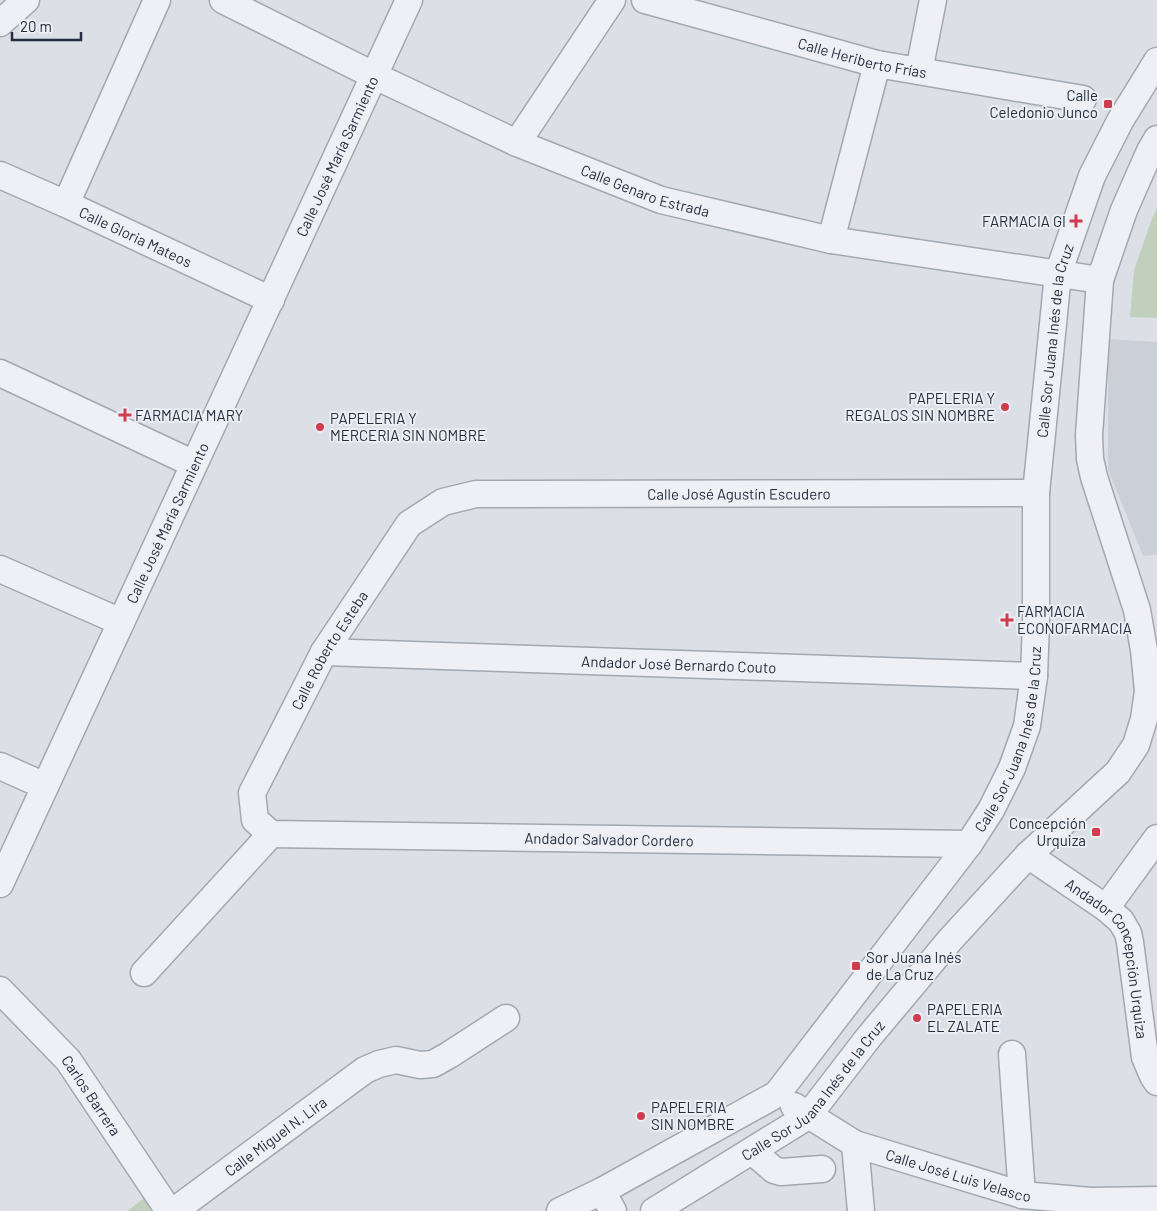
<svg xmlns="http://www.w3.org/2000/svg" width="1157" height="1211" viewBox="0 0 1157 1211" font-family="Barlow,sans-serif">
<rect width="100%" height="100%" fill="#dce0e6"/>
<polygon fill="#cacfd8" points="1108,339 1157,342 1157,555 1143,556 1108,469"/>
<g fill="#c1d0bd">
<polygon points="1157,208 1157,318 1130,317 1134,270 1151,221"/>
<polygon points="146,1197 154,1211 127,1211"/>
</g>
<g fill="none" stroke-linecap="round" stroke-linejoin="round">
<defs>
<g id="minor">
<path id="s1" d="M223,0L375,76L517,143L661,200L831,240L1100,280"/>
<path id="s2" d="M645,0L877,64L1083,99"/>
<polyline points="0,23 26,0"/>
<polyline points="919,71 933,0"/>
<polyline points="517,143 612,0"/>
<path id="s3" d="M0,175L66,204L271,300"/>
<polyline points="66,204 157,0"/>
<polyline points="831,240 877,64"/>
<polyline points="0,373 194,464"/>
<polyline points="0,569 121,622"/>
<path id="s4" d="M324,652L1034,676"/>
<polyline points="0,766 45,786"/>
<path id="s5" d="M969,844L271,834L255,820L252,793L324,652L409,524L443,502L476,494L1036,493"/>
<path id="s6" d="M1028,855L1106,908L1121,921L1128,933L1130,942L1145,1057L1153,1076L1157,1082"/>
<path id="s7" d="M0,884L409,0"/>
<polyline points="1106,908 1157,838"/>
<polyline points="144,973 271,834"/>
<path id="s8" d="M0,990L68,1060L169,1211"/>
<polyline points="1012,1054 1022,1195"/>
<path id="s9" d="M794,1106L855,1144L1022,1195L1091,1201L1157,1200"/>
<polyline points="855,1144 861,1211"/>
<polyline points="752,1151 774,1170 781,1172 822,1169"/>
<polyline points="602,1191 613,1211"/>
<path id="s10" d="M174,1211L365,1070L379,1064L396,1060L420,1065L433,1064L449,1055L506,1018"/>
<path id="s11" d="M560,1211L602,1191L777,1094L969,844L991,810L1012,768L1027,726L1034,676L1036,622V493L1058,274L1092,176L1120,121L1157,61"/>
<path id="s12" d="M654,1211L808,1116L868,1038L950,940L1028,855L1118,772L1136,745L1144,719L1148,691L1144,650L1137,610L1094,477L1090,459L1089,435L1100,280L1124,210L1150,151L1157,139"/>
</g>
</defs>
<use href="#minor" stroke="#a2a7b0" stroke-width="29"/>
<use href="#minor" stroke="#eef0f5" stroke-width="26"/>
</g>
<g fill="#cf3d4e" stroke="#ebeff4" stroke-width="2">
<rect x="1103" y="99" width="10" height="10" rx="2.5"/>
<path d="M1073.5 213.5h5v5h5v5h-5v5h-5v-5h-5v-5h5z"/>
<circle cx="1005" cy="407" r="5"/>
<path d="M122.5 407.5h5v5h5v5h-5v5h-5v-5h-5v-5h5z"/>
<circle cx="320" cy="427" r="5"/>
<path d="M1004.5 612.5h5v5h5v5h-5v5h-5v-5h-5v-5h5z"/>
<rect x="1091" y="827" width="10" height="10" rx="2.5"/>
<rect x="851" y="961" width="10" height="10" rx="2.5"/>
<circle cx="917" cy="1018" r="5"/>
<circle cx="641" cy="1116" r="5"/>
</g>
<g text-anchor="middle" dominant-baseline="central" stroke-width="4" stroke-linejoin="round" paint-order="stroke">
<g font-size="15" fill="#262d3d" stroke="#ebeff4">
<text stroke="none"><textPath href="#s2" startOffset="225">Calle Heriberto Frías</textPath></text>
<text stroke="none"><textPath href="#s7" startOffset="802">Calle José María Sarmiento</textPath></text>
<text stroke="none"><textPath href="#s1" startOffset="464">Calle Genaro Estrada</textPath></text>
<text stroke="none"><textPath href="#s3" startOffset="149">Calle Gloria Mateos</textPath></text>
<text stroke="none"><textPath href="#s11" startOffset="1081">Calle Sor Juana Inés de la Cruz</textPath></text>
<text stroke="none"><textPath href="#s5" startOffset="1396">Calle José Agustín Escudero</textPath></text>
<text stroke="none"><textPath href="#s7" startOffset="398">Calle José María Sarmiento</textPath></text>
<text stroke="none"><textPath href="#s5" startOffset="909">Calle Roberto Esteba</textPath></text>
<text stroke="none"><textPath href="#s4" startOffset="355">Andador José Bernardo Couto</textPath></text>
<text stroke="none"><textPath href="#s11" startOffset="676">Calle Sor Juana Inés de la Cruz</textPath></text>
<text transform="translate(609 839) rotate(1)">Andador Salvador Cordero</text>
<text stroke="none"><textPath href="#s6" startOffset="141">Andador Concepción Urquiza</textPath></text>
<text stroke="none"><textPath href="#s12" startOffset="202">Calle Sor Juana Inés de la Cruz</textPath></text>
<text stroke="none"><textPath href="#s8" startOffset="140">Carlos Barrera</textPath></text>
<text stroke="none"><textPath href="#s10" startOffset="126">Calle Miguel N. Lira</textPath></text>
<text stroke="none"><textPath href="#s9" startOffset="180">Calle José Luis Velasco</textPath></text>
</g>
<g font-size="15" fill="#262d3d" stroke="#ebeff4" text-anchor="start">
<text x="1098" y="95" text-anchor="end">Calle<tspan x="1098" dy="17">Celedonio Junco</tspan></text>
<text x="1066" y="221" text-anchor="end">FARMACIA GI</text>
<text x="995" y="398" text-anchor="end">PAPELERIA Y<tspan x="995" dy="17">REGALOS SIN NOMBRE</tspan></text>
<text x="135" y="415">FARMACIA MARY</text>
<text x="330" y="418">PAPELERIA Y<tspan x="330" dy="17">MERCERIA SIN NOMBRE</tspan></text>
<text x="1017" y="611">FARMACIA<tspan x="1017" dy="17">ECONOFARMACIA</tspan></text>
<text x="1086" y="823" text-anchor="end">Concepción<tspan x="1086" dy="17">Urquiza</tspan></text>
<text x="866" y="957">Sor Juana Inés<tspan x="866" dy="17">de La Cruz</tspan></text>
<text x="927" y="1009">PAPELERIA<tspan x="927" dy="17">EL ZALATE</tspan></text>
<text x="651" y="1107">PAPELERIA<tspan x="651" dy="17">SIN NOMBRE</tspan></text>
</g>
</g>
<path d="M12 32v8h69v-8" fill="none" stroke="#262d3d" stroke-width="2.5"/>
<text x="20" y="32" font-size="15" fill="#262d3d" stroke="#ebeff4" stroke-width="4" paint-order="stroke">20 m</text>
</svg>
